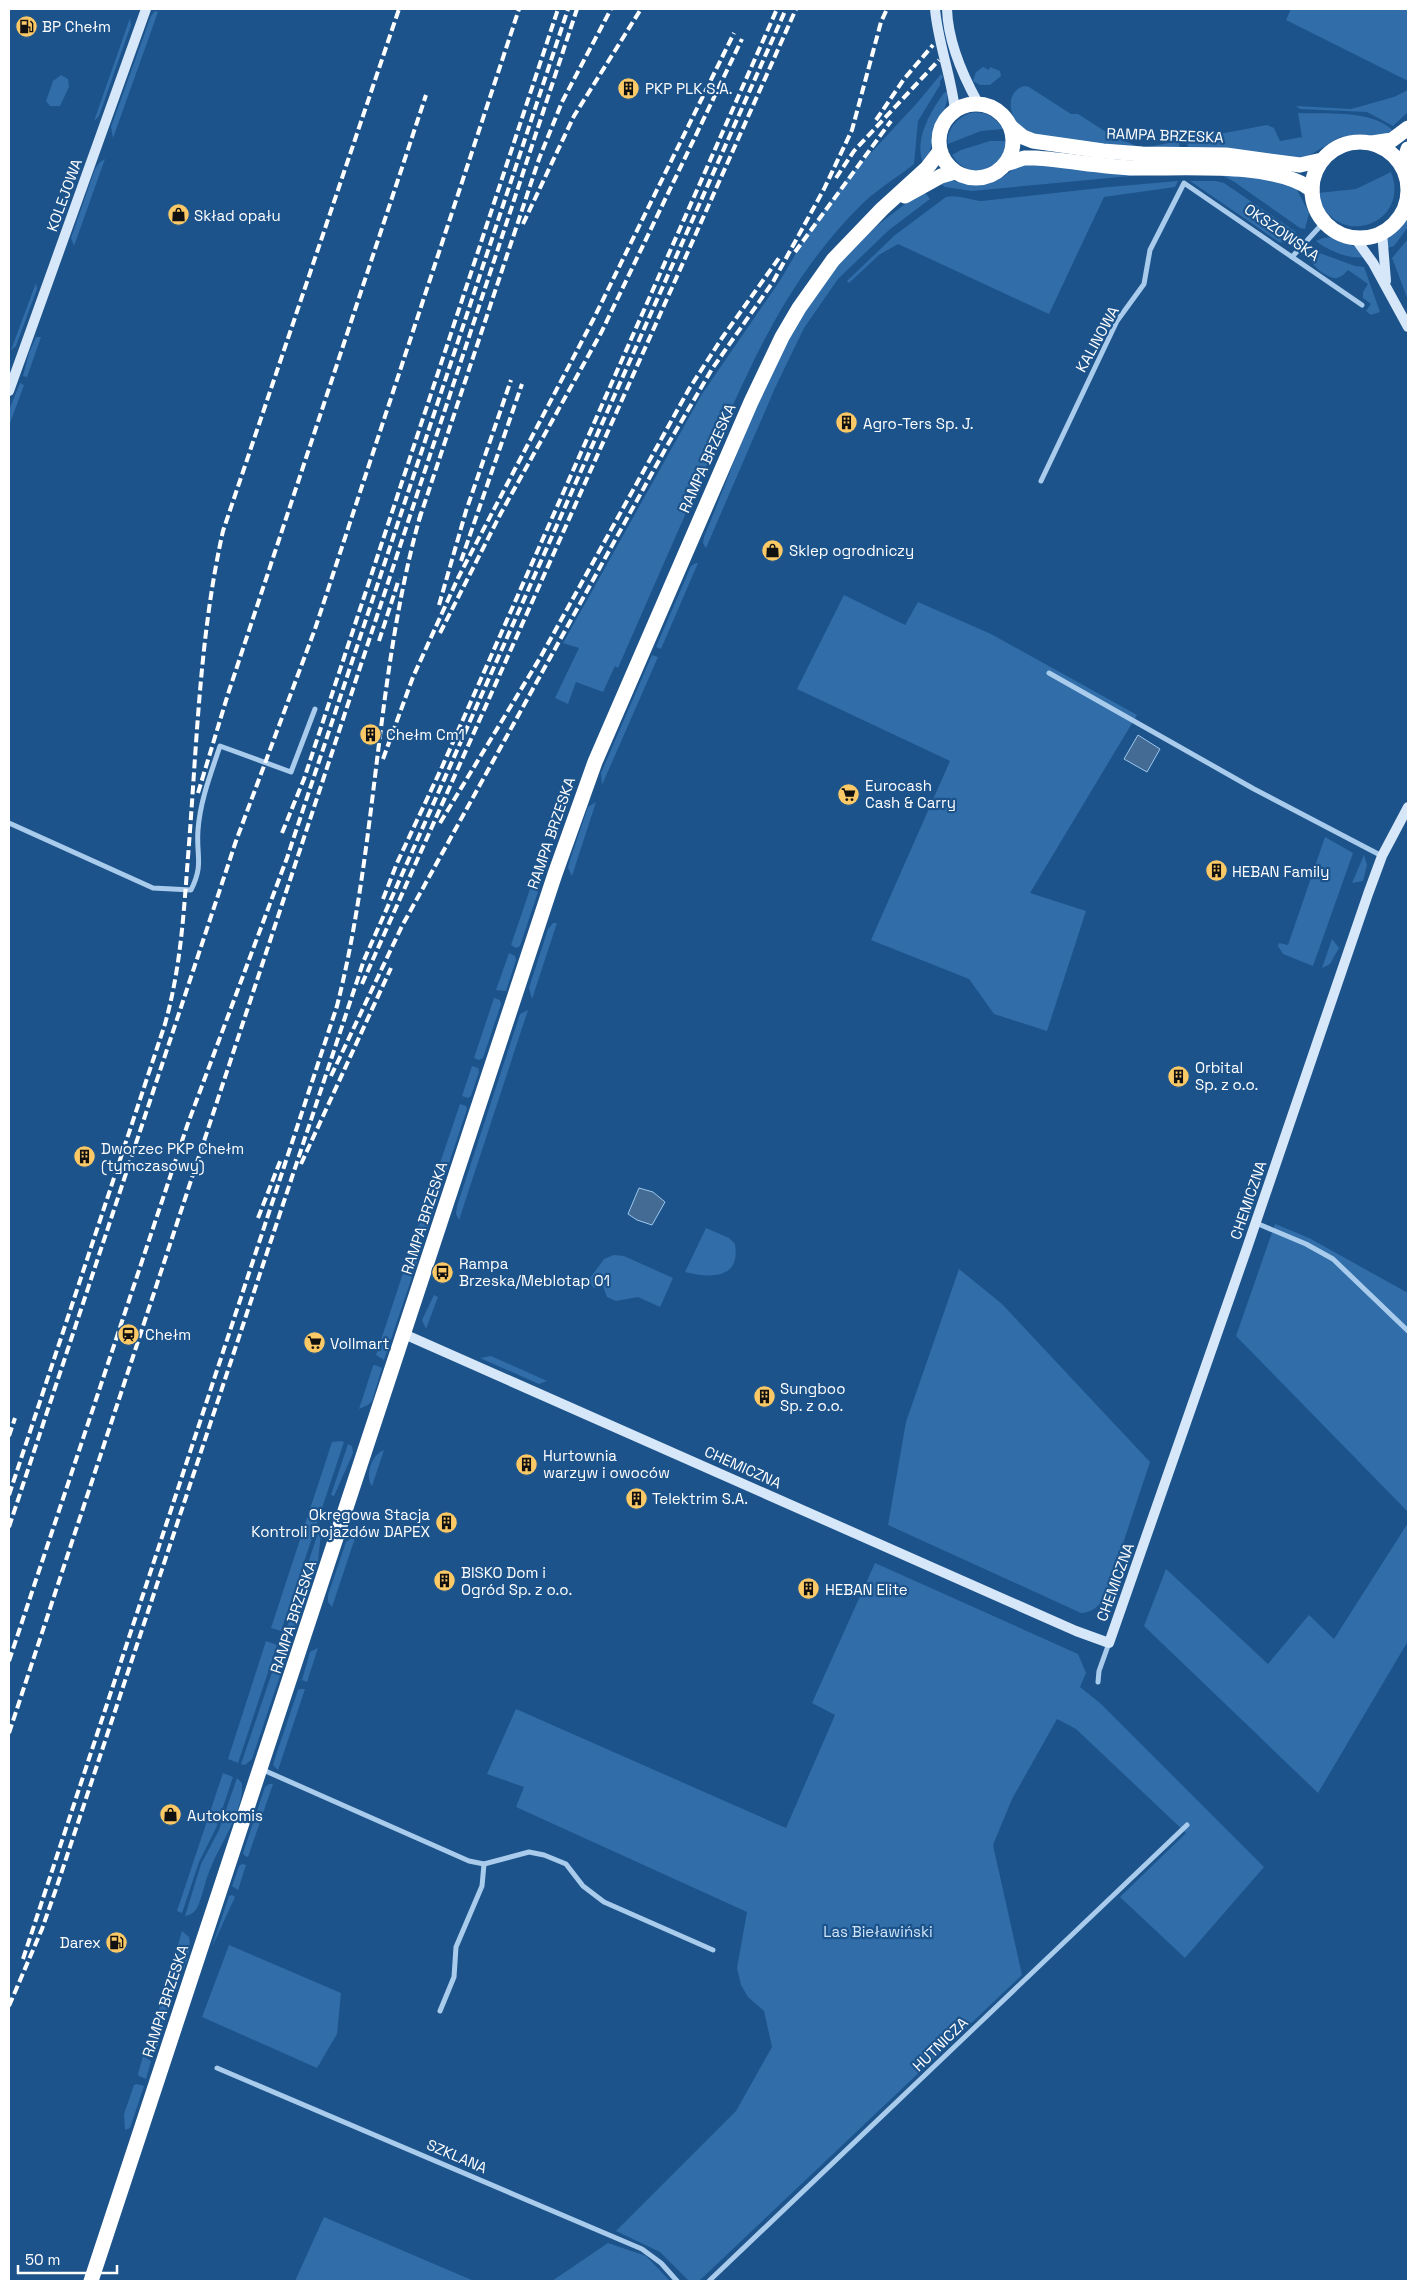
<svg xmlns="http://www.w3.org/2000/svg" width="1417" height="2290" viewBox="0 0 1417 2290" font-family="'Space Grotesk',sans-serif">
<rect width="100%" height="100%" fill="#1d538b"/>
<g fill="#306da9">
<polygon points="1291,9 1408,9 1408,81 1286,20"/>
<polygon points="155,11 158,12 113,138 111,127 151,16"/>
<polygon points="130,18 131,25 99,116 94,121"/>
<polygon points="983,67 989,70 990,67 1000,71 1001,76 990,85 980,85 973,81 976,72"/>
<path d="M941,74L943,77L940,81V85L918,121L914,164C898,177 879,188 863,203C785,280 749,368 706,467C677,534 647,601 618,668L615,666L603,692L576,682L568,704L555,698L579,648L563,643L702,394L781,279L806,236L844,182L917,103Z"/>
<polygon points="61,75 68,79 69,87 60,106 50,106 46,101 53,81"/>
<path d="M1024,86L1029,87L1071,114H1078L1114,137L1137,146L1148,147L1179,141L1180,151H1148L1033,136C1029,133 1023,130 1020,126C1009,115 1005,92 1024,86Z"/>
<polygon points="1408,90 1408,112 1393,126 1367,112 1300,109 1296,106 1351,109 1394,97"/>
<path d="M947,91C949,104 943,110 938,121C931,137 935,148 923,163C914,139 930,113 943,94Z"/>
<path d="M971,113C986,111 995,117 1003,129L981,131L948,144C946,129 958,117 971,113Z"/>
<path d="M1298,113C1325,114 1377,109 1395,133L1385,137L1360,134L1340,137L1305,158L1188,150L1187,140L1267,125L1274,128L1280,141L1302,137Z"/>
<path d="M990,141H1006C1004,172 968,182 952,155L961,150Z"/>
<polygon points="105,159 74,246 71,238 95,169 100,162"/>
<path d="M1025,163L1152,174L972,191L945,187L938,182C954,177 966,186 982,185C999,184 1010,169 1025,163Z"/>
<polygon points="1215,172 1288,183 1297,190 1309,213 1305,229 1300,228 1233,181"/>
<path d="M1391,172C1412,225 1333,252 1318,193L1356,189Z"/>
<path d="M1178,181L1175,187L1104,197L1049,314L898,244L879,255L849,283L847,281L895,235L946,197C957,194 970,200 982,201L1109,187Z"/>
<polygon points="1190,181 1216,181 1224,183 1296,232 1293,237 1296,240 1287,243 1279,242"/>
<path d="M924,191L930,199L889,230L838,279L804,328L775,388L706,548L703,543L704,537C741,448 771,351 830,274C855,241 890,214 924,191Z"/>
<polygon points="1408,214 1408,227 1394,246 1387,248 1388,236"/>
<path d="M1333,237L1360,249L1364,257C1350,260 1327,250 1316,241L1323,238Z"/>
<polygon points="1408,239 1408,300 1392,258"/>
<path d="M1314,251L1355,266L1364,267L1380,312L1371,315L1366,311L1371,304L1363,298V292L1368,284L1348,270C1344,274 1340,279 1334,278C1324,276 1309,264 1309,253L1312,255Z"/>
<polygon points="36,283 37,289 16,346 11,350"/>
<polygon points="36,337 41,337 27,377 23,376 29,353"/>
<polygon points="20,383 24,385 9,426 9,410"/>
<polygon points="696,563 698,563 661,649 656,647 691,566"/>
<polygon points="844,595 905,625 918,602 991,634 1137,715 1030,893 1086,911 1047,1031 994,1014 969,979 871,940 950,761 797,689"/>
<polygon points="652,655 658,657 602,785 601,773"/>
<polygon points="596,802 572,876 568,868 570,860 588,807"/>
<polygon points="1325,837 1353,853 1313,966 1283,954 1278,946 1279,943 1288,945"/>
<polygon points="1364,855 1367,865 1363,881 1352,883"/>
<polygon points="542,880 520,946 516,948 511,945 530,889"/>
<polygon points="553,923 557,923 532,999 529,988 548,929"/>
<polygon points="1332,939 1339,948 1330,964 1322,968"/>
<polygon points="509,953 515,956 516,960 506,991 496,990"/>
<polygon points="494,998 500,1000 501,1004 483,1058 479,1060 474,1058"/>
<polygon points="528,1010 459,1220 456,1214 457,1206 520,1014"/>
<polygon points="472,1066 478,1068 479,1072 471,1096 468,1098 462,1096"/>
<polygon points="460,1104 466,1106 467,1109 445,1175 441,1177 436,1175"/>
<polygon points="433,1183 439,1185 441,1191 427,1230 423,1236 415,1237"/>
<polygon points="1275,1224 1309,1238 1408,1293 1408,1512 1236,1336"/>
<path d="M706,1228L729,1238L735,1244C741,1280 709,1278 685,1272Z"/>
<polygon points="411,1249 415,1251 417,1262 384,1360 376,1355"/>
<polygon points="614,1255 624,1256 673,1278 660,1307 638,1297 616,1301 607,1297 603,1286 598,1286 594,1288 588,1281 604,1259"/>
<path d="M959,1269L1002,1304L1150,1462L1106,1595C1099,1606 1094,1612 1081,1613L888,1525L906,1422Z"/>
<polygon points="434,1295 438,1297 426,1329 422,1320"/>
<polygon points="491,1356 547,1381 539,1384 480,1358"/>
<polygon points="375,1365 382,1368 372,1401 368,1405 359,1409 373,1366"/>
<polygon points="341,1441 344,1442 281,1631 271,1628 332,1442"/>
<polygon points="348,1444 352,1446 353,1453 334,1496 331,1495"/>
<path d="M384,1450L372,1486C364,1476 372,1454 384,1450Z"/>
<polygon points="1408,1523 1408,1641 1318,1793 1144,1626 1166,1569 1268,1664 1309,1615 1334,1639"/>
<polygon points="318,1533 321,1534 318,1561 296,1627 292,1632 285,1633"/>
<polygon points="356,1535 332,1607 328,1602 328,1595 346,1542"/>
<polygon points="875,1563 1078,1654 1086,1673 1080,1687 1100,1703 1264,1867 1185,1958 1120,1897 1186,1833 1076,1729 1057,1719 1012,1799 993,1845 1022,1975 699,2281 689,2281 660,2252 616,2231 736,2111 772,2047 764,2011 748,1997 741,1985 737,1968 747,1912 516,1807 524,1787 487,1774 516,1709 786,1828 835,1715 812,1703"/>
<polygon points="266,1641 277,1645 238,1763 228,1759"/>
<polygon points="281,1646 284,1649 286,1658 252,1759 245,1765 241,1764"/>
<polygon points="318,1648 307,1682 302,1680 310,1652"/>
<polygon points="300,1689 305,1689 278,1770 273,1765 274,1761 298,1690"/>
<polygon points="223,1773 233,1777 216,1828 199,1862 182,1913 177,1911"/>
<path d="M237,1778L242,1783C244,1810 221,1843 211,1867C205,1880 203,1895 197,1908C194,1913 190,1915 185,1916L201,1864L219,1830Z"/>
<polygon points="269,1784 273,1784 248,1857 245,1856 243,1853 265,1787"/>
<polygon points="242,1864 246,1865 238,1890 232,1886 239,1866"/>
<polygon points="232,1895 235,1897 212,1947 229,1896"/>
<path d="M182,1931L189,1937C192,1951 184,1981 167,1983Z"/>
<polygon points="229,1945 341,1993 337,2034 317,2068 202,2017"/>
<polygon points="163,1997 169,2006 165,2022 161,2024 155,2022"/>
<path d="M153,2030L159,2032C162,2038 159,2047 153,2051L146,2049Z"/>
<polygon points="143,2056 151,2061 146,2079 139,2076 138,2074"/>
<polygon points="137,2084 144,2086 130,2128 125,2130 124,2114 134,2085"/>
<polygon points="324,2217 474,2281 295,2281"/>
<polygon points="608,2243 646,2256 670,2281 552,2281"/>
</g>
<g fill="#446b93" stroke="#9cc7ee">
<polygon points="1138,735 1160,749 1147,772 1124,759"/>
<polygon points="639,1188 653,1192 665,1202 652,1225 637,1220 628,1214"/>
</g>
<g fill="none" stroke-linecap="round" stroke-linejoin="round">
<g stroke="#a9cbec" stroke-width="5">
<polyline points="1169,139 1171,132"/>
<polyline points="1407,195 1408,196"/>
<polyline points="1405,207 1408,207"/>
<polyline points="1292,257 1324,222"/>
<polyline points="1041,481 1117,321 1144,284 1150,250 1184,183 1362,305"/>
<polyline points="1049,673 1254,789 1382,856"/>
<path d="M9,823L153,888L191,890C204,864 196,856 198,830C200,801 211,773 220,746L291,772L315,709"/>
<polyline points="1256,1223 1306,1244 1333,1259 1408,1331"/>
<polyline points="1098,1682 1099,1671 1109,1643"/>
<polyline points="261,1769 469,1861 484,1864 529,1852 544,1855 566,1864 583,1886 604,1902 713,1950"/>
<polyline points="440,2011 454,1977 456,1947 482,1886 484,1864"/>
<polyline points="217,2068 642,2249 661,2263 677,2281"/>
<polyline points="709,2281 1187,1825"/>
</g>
<g stroke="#d5e7f9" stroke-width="10">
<path d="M935,9C938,43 951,75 955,110"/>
<path d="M947,9C948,40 963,76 978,103"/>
<polyline points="1382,232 1386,281"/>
<polyline points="1355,238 1373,263 1408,327"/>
<polyline points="9,391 146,9"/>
<polyline points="404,1334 1076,1631 1109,1643 1247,1248 1368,894 1382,856 1408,807"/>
</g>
<g stroke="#fff" stroke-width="15">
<circle cx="976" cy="141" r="37"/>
<polyline points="1011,127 1023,137 1033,141 1103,151 1142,154 1226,155 1300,165 1322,160"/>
<circle cx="1360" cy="190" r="48"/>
<polyline points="1372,143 1392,140 1408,128"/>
<path d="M1006,164L1024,158H1035C1068,160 1101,167 1135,168C1181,169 1275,161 1312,190"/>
<polyline points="1406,174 1404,162 1408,149"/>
<polyline points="905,196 941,176 955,172"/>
<polyline points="91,2281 555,874 595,762 751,402 782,337 799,308 833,260 882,209 927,168 940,151"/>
</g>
<g stroke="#fff" stroke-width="4" stroke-dasharray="9 4" stroke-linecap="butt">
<polyline points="876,120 904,79 933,45"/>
<polyline points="836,178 854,151 939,60"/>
<polyline points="523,224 574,116 641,9"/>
<polyline points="795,252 891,121"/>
<polyline points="419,520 539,159 562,102 611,9"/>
<polyline points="461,561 522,384"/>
<polyline points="439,605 466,511 511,380"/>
<polyline points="440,633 501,513 602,331 742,39"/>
<polyline points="379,641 399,579"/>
<polyline points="383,759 413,677 458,578 594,318 734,33"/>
<polyline points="198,793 228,694 426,95"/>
<polyline points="440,823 540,658 689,389 722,338 779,258"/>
<polyline points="282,833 304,779 558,9"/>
<polyline points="383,899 397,863 442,767 777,9"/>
<polyline points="362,984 796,9"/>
<polyline points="331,1076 402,926 667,446 712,369 773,282 824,189 852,130 881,22 887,9"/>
<polyline points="301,1164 391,968"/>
<polyline points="258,1218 281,1159"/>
<polyline points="9,1436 15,1418"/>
<path d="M9,1495L165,1024C182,963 184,906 189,844C197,740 200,633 223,531L399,9"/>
<polyline points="9,1527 236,841 315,629 519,9"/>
<polyline points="9,1661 187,1126 287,858 568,9"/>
<polyline points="9,1733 577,9"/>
<path d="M23,1959L337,1006C378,844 375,674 421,513"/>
<polyline points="9,2006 42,1929 56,1889 364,960 786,9"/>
</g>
</g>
<defs>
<symbol id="fuel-disc" viewBox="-11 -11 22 22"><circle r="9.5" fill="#fcc967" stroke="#1d538b"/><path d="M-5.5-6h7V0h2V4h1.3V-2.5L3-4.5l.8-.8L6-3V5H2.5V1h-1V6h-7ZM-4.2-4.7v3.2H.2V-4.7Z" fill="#111"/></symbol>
<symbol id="building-disc" viewBox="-11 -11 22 22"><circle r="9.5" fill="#fcc967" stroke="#1d538b"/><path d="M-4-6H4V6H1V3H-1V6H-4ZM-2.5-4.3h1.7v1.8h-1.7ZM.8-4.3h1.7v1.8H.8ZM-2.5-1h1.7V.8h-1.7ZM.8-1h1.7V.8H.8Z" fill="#111"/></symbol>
<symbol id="shop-disc" viewBox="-11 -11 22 22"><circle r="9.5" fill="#fcc967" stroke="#1d538b"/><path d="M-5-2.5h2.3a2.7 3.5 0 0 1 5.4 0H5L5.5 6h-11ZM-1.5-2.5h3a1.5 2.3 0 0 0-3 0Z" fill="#111"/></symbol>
<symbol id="supermarket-disc" viewBox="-11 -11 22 22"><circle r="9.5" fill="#fcc967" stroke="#1d538b"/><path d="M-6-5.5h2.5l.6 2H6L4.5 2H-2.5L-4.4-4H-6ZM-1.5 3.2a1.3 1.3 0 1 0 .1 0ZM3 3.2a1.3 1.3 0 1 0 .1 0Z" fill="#111"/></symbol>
<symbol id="bus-disc" viewBox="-11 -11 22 22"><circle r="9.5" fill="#fcc967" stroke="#1d538b"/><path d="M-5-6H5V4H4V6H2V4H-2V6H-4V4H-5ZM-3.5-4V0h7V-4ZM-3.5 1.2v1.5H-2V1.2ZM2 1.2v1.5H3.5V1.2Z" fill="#111"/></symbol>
<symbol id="station-disc" viewBox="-11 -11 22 22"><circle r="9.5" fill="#fcc967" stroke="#1d538b"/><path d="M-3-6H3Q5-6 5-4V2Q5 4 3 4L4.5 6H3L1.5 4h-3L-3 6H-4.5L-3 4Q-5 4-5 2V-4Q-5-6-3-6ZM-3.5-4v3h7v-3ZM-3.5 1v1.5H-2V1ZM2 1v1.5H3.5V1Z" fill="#111"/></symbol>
</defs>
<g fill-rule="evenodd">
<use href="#fuel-disc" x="14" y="14" width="25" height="25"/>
<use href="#building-disc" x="616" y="76" width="25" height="25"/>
<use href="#shop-disc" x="166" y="202" width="25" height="25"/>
<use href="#building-disc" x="834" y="410" width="25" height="25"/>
<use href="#shop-disc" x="760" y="538" width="25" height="25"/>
<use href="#building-disc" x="358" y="722" width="25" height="25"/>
<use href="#supermarket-disc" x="836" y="782" width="25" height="25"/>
<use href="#building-disc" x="1204" y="858" width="25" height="25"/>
<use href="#building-disc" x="1166" y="1064" width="25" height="25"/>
<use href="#building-disc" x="72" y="1144" width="25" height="25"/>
<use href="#bus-disc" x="430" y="1260" width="25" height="25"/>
<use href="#station-disc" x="116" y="1322" width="25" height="25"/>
<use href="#supermarket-disc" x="302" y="1330" width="25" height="25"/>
<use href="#building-disc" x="752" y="1384" width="25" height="25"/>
<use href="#building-disc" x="514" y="1452" width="25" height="25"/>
<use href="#building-disc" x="624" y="1486" width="25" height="25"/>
<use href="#building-disc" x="434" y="1510" width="25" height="25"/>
<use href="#building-disc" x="432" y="1568" width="25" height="25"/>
<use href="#building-disc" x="796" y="1576" width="25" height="25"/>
<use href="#shop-disc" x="158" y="1802" width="25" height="25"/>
<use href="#fuel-disc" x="104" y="1930" width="25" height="25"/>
</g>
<g text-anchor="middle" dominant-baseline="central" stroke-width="4.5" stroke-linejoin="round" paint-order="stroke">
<g font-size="15" fill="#fff" stroke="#1d538b" text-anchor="start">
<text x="42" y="26">BP Chełm</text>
<text x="645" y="88">PKP PLK S.A.</text>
<text x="194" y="215">Skład opału</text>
<text x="863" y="423">Agro-Ters Sp. J.</text>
<text x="789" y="550">Sklep ogrodniczy</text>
<text x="386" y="734">Chełm Cm1</text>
<text x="865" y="785">Eurocash<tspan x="865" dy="17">Cash &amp; Carry</tspan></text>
<text x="1232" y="871">HEBAN Family</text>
<text x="1195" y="1067">Orbital<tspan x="1195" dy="17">Sp. z o.o.</tspan></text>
<text x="101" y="1148">Dworzec PKP Chełm<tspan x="101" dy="17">(tymczasowy)</tspan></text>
<text x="459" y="1263">Rampa<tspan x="459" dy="17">Brzeska/Meblotap 01</tspan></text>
<text x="145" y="1334">Chełm</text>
<text x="330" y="1343">Vollmart</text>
<text x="780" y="1388">Sungboo<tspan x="780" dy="17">Sp. z o.o.</tspan></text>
<text x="543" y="1455">Hurtownia<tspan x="543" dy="17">warzyw i owoców</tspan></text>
<text x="652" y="1498">Telektrim S.A.</text>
<text x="430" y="1514" text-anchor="end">Okręgowa Stacja<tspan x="430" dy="17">Kontroli Pojazdów DAPEX</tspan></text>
<text x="461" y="1572">BISKO Dom i<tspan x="461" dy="17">Ogród Sp. z o.o.</tspan></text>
<text x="825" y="1589">HEBAN Elite</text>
<text x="187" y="1815">Autokomis</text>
<text x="101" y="1942" text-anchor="end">Darex</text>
</g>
<g font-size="15" fill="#fff" stroke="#1d538b">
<text transform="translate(1165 135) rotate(2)">RAMPA BRZESKA</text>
<text transform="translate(64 195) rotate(-70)">KOLEJOWA</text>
<text transform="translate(1282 232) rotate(35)">OKSZOWSKA</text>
<text transform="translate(1097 339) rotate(-61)">KALINOWA</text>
<text transform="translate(707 458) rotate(-66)">RAMPA BRZESKA</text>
<text transform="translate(551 833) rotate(-71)">RAMPA BRZESKA</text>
<text transform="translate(1248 1200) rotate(-71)">CHEMICZNA</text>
<text transform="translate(424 1218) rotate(-72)">RAMPA BRZESKA</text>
<text transform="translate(743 1467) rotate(24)">CHEMICZNA</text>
<text transform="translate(1115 1582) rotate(-70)">CHEMICZNA</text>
<text transform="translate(293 1617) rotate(-72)">RAMPA BRZESKA</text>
<text transform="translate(165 2001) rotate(-72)">RAMPA BRZESKA</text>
<text transform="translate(940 2044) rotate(-44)">HUTNICZA</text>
<text transform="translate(457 2156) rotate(23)">SZKLANA</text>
</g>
<g font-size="15" fill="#cee4f9" stroke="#1d538b">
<text x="878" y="1931">Las Bieławiński</text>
</g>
</g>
<rect width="1417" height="2290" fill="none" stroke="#ffffff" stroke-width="20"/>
<path d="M18 2265v8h99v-8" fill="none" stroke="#ffffff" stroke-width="2.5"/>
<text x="25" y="2265" font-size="15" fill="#ffffff" stroke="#1d538b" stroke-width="4" paint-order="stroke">50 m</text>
</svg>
